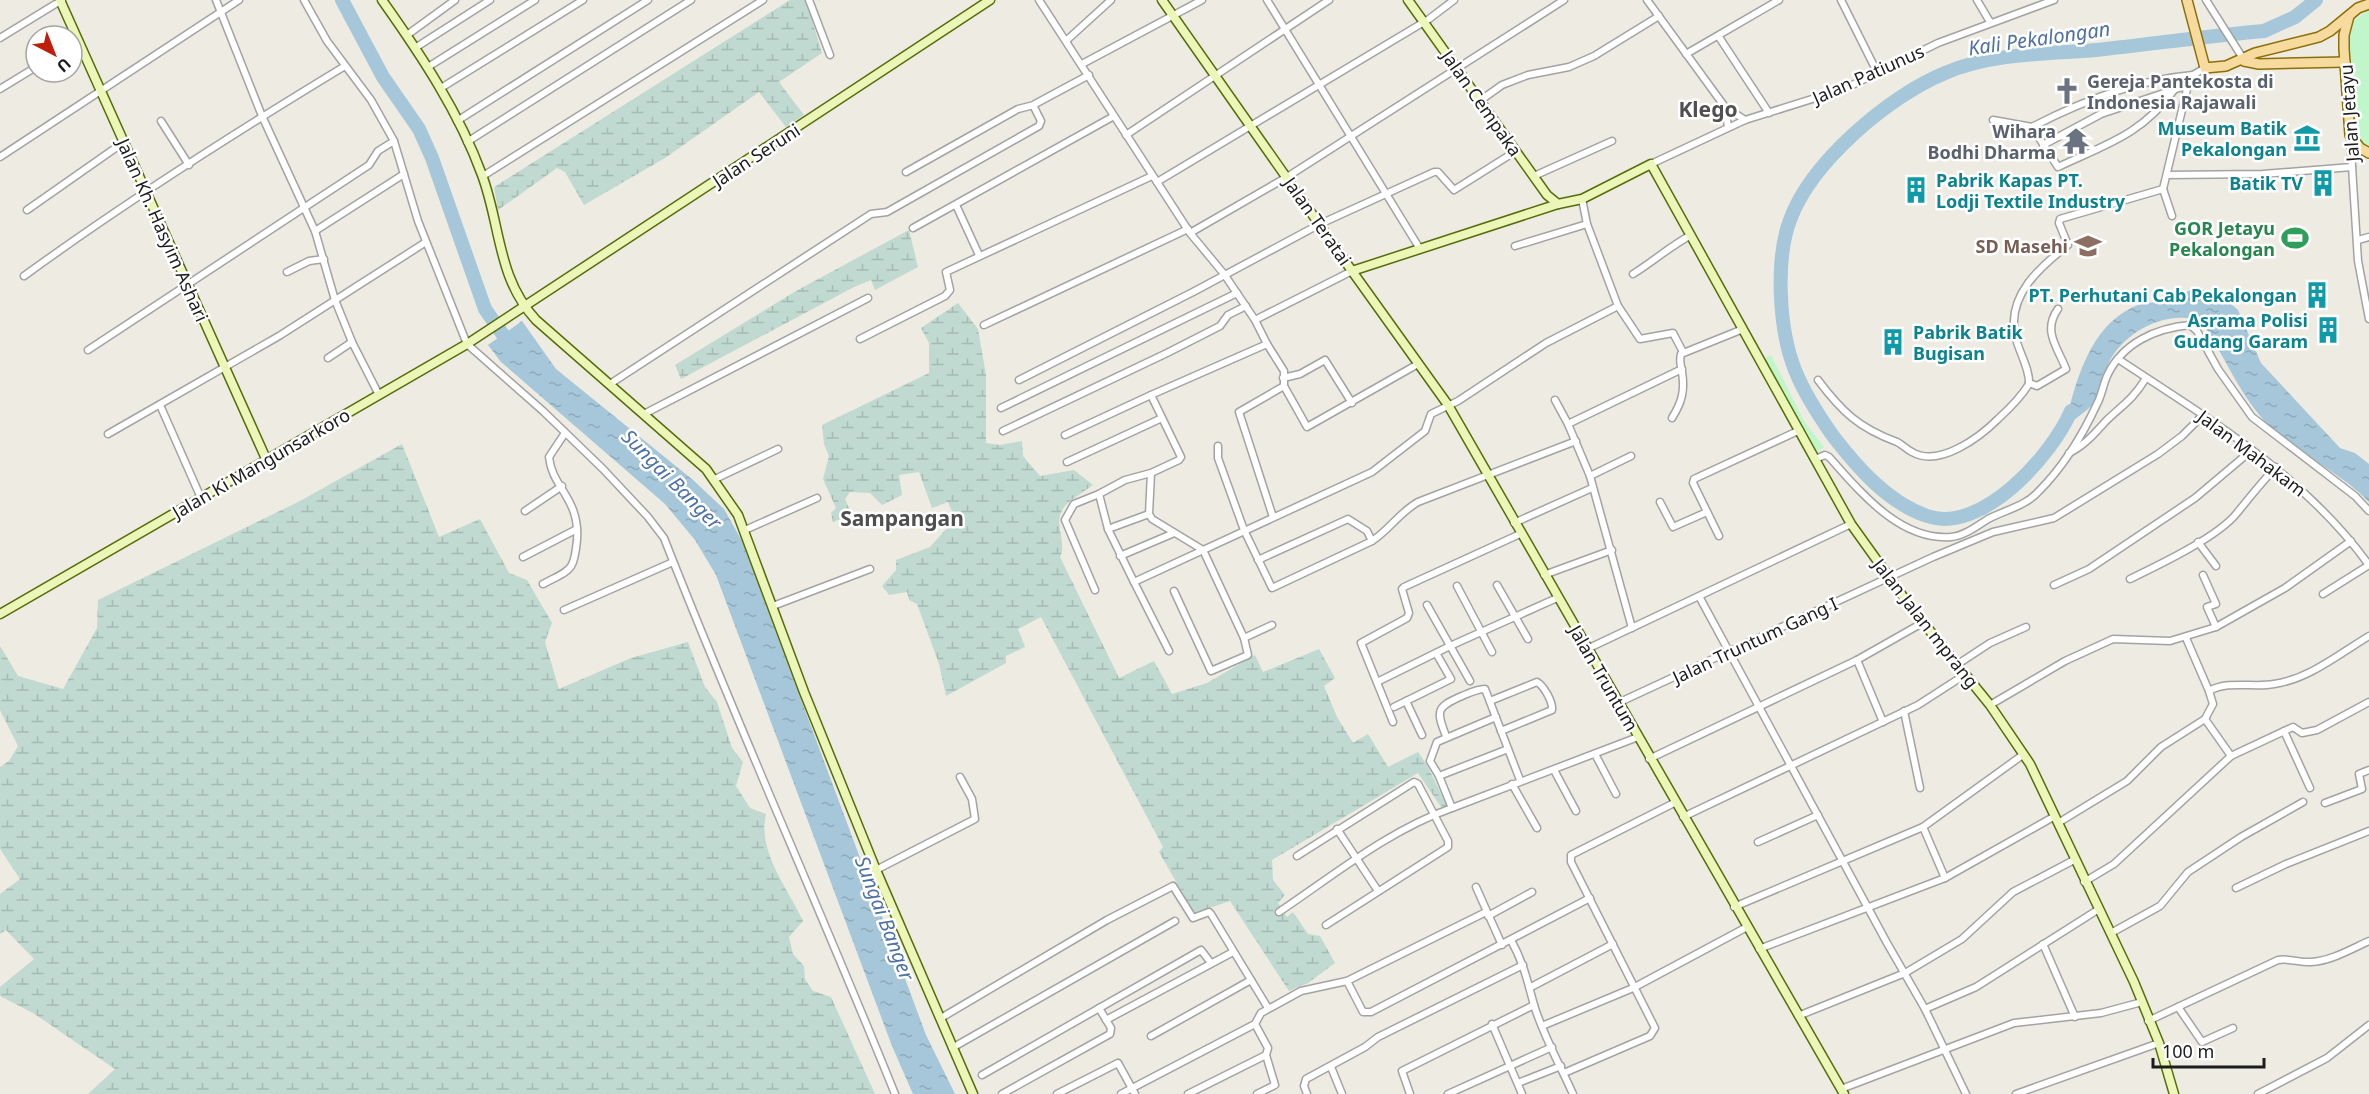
<svg xmlns="http://www.w3.org/2000/svg" width="2369" height="1094" viewBox="0 0 2369 1094" font-family="'Noto Sans',sans-serif">
<defs>
<pattern id="wetland-marsh" width="20" height="14" patternUnits="userSpaceOnUse" patternTransform="scale(1.5)"><rect width="20" height="14" fill="#c0dad1"/><path d="M1 5h8M5 5V1M11 12h8M15 12V8" fill="none" stroke="#a4bab3"/></pattern>
<pattern id="water-ripples" width="26" height="14" patternUnits="userSpaceOnUse" patternTransform="scale(1.5)"><rect width="26" height="14" fill="#a5c7d9"/><path d="M2 4q2-2 4 0t4 0M15 11q2-2 4 0t4 0" fill="none" stroke="#8daaba"/></pattern>
</defs>
<rect width="100%" height="100%" fill="#edebe2"/>
<g fill="url(#wetland-marsh)">
<polygon points="790,0 806,0 822,53 779,82 804,115 786,127 759,92 665,158 584,205 565,172 557,168 498,210 494,187"/>
<polygon points="909,230 918,267 875,290 871,280 854,287 681,379 675,365 796,291"/>
<path d="M958,303L978,329L986,375V443L1000,445L1022,441L1023,456L1040,476L1074,470L1093,485C1084,492 1072,498 1065,506C1051,522 1068,541 1060,557L1119,678L1154,661L1172,694L1207,683L1255,655L1263,672L1319,649L1335,678L1324,686L1337,717L1353,743L1368,734L1388,767L1418,752L1427,765L1447,806L1441,807L1418,773L1272,860L1273,880L1285,895L1278,903L1287,917L1293,912L1308,934L1320,936L1335,963L1308,983L1289,991L1230,901L1194,913L1159,852L1163,847L1041,617L1018,629L1025,647L1006,656V663L946,696L939,664L917,604L909,600L907,592L889,595L882,586L896,570V560L930,547L955,519L948,502L932,508L919,472L899,475L902,495L882,505L870,493L850,492L845,499L852,514L833,522L831,513L836,508L823,479L829,456L824,444L822,425L929,373V343L921,328Z"/>
<path d="M402,444L439,537L480,519L509,573L527,580L552,623L545,642L559,689L631,658L688,642L705,687L717,702L732,748L743,762L736,786L750,808L766,814C757,852 788,888 803,921L789,937L793,954L804,966L805,979L813,991L831,997L875,1094H88L115,1069L33,1013L0,996V987L34,959L6,930L0,934V894L20,879L0,849V767L9,761L18,746L0,710V646L18,676L63,689L97,628L98,600L300,501Z"/>
</g>
<g fill="#c1f6cb">
<polygon points="2369,10 2369,148 2359,142 2355,130 2348,35 2354,20"/>
<polygon points="1771,355 1804,421 1824,447 1815,453 1765,358"/>
</g>
<g fill="url(#water-ripples)">
<path d="M2195,288L2218,293L2238,310L2261,363L2340,448L2355,453L2369,464V502C2342,474 2306,458 2277,433C2243,404 2226,358 2202,322C2169,308 2125,331 2109,362C2104,373 2105,388 2098,398C2091,409 2074,419 2064,428C2076,383 2088,325 2138,305C2145,302 2153,303 2161,302C2172,300 2184,293 2195,288Z"/>
<polygon points="522,321 556,369 693,480 724,509 742,541 926,1035 955,1094 913,1094 892,1046 716,575 695,540 665,504 501,362 488,345"/>
</g>
<g fill="none" stroke-linecap="round" stroke-linejoin="round">
<g stroke="#a5c7d9" stroke-width="14">
<polyline points="342,0 383,77 419,129 432,158 485,309 513,349"/>
<path d="M2071,411C2052,455 1982,535 1927,516C1888,503 1857,467 1833,436C1819,416 1804,393 1795,370C1779,330 1775,260 1790,220C1811,162 1889,96 1945,73C1991,53 2047,54 2096,50C2152,44 2208,36 2264,31L2295,17L2316,0"/>
</g>
<defs>
<g id="street">
<polyline points="216,0 262,116 315,231 335,300 352,342 379,395"/>
<path d="M304,0L327,41L371,100L394,141L418,221L467,344L543,411L603,469L648,517L664,538C737,725 820,908 895,1094"/>
<polyline points="809,0 830,55"/>
<polyline points="1039,0 1190,233 1224,274 1255,320 1267,344 1151,395 1181,457 1179,460 1151,473 1149,514 1152,519 1203,550 1244,638 1272,625"/>
<polyline points="1267,0 1420,249"/>
<polyline points="1647,0 1725,107 1745,120"/>
<polyline points="1841,0 1877,72"/>
<polyline points="1977,0 1990,22"/>
<polyline points="2206,0 2244,60"/>
<polyline points="407,35 455,0"/>
<polyline points="1719,37 1769,113"/>
<polyline points="0,38 62,0"/>
<polyline points="1067,40 1111,0"/>
<polyline points="415,48 490,0"/>
<polyline points="1686,54 1779,0"/>
<polyline points="1082,64 1202,0"/>
<polyline points="428,67 535,0"/>
<polyline points="441,88 583,0"/>
<polyline points="0,89 36,67"/>
<polyline points="1481,100 1502,85 1528,75 1569,67 1594,56 1659,16"/>
<polyline points="1725,107 1728,127"/>
<path d="M1993,120L2032,127L2058,167C2107,144 2141,135 2174,90"/>
<polyline points="161,121 189,165"/>
<polyline points="457,121 648,0"/>
<path d="M2032,127C2082,101 2136,80 2193,75"/>
<polyline points="1126,135 1329,0"/>
<polyline points="2350,135 2358,261 2369,319"/>
<polyline points="467,142 691,0"/>
<polyline points="2043,145 2101,114 2188,85"/>
<polyline points="0,157 239,0"/>
<polyline points="1651,164 1745,120 1844,89 1938,43 2054,0"/>
<polyline points="906,172 1018,109 1034,105"/>
<polyline points="2167,175 2263,174 2352,167"/>
<polyline points="483,176 763,0"/>
<polyline points="1534,176 1612,141"/>
<polyline points="1157,182 1429,19 1454,0"/>
<polyline points="2163,189 2172,216"/>
<polyline points="956,205 979,255"/>
<polyline points="27,210 124,142"/>
<polyline points="913,228 1114,116"/>
<polyline points="315,231 404,174"/>
<polyline points="1190,233 1287,177 1564,0"/>
<polyline points="2358,240 2369,237"/>
<polyline points="1515,246 1587,224"/>
<polyline points="287,272 309,261 324,259"/>
<path d="M1633,274C1654,261 1669,247 1691,235"/>
<path d="M24,276C127,201 236,132 345,66"/>
<polyline points="1618,306 1640,339 1673,333 1683,352"/>
<polyline points="1255,320 1352,271"/>
<polyline points="984,325 1188,229"/>
<polyline points="860,339 945,296 950,290 946,272 1152,176"/>
<polyline points="1267,344 1284,371 1284,386 1307,427 1418,364"/>
<polyline points="88,350 369,165 378,151 394,141"/>
<polyline points="328,358 352,342"/>
<path d="M2118,359C2209,419 2304,475 2369,565"/>
<polyline points="1283,378 1300,374 1325,360 1352,403"/>
<polyline points="1019,380 1193,292 1320,224 1434,172 1438,172 1454,190 1516,151"/>
<path d="M1818,380C1842,412 1859,428 1897,442C1903,445 1906,449 1912,452C1939,468 1980,437 1998,419C2009,409 2021,397 2029,384C2030,368 2018,351 2015,335C2007,295 2040,267 2068,245L2059,223L2060,219L2163,189L2188,85L2193,75L2205,68"/>
<path d="M2029,383L2037,386L2066,369C2058,348 2042,331 2058,309"/>
<polyline points="610,384 871,214 887,212 1039,126 1041,121 1034,107 1035,104 1089,75"/>
<polyline points="1555,400 1568,424"/>
<polyline points="160,405 201,498"/>
<polyline points="1001,408 1237,293"/>
<polyline points="644,414 868,298"/>
<path d="M1672,418C1682,402 1685,391 1682,372C1681,365 1679,361 1681,354L1743,329"/>
<polyline points="1003,431 1167,353 1220,326 1228,315 1246,306"/>
<polyline points="108,434 279,336 426,242"/>
<polyline points="1065,435 1151,395"/>
<polyline points="1218,446 1218,458 1244,530 1272,588 1372,541"/>
<path d="M2069,453C2084,446 2094,434 2105,422C2122,405 2132,401 2146,378"/>
<path d="M1815,459L1825,455L1829,457C1860,491 1899,541 1951,537C1964,536 1977,526 1988,519C2005,510 2026,506 2039,491C2063,467 2083,434 2097,404C2102,395 2103,384 2108,374C2123,343 2156,328 2190,325L2197,331L2218,369L2252,417L2355,496L2369,511"/>
<polyline points="1067,462 1162,418"/>
<polyline points="1151,473 1125,480 1099,494 1108,529 1134,582 1372,472 1425,431 1431,414 1458,401 1546,343 1618,306 1587,224 1582,199"/>
<polyline points="1590,476 1631,456"/>
<polyline points="715,479 778,449"/>
<polyline points="1660,502 1673,527 1707,512"/>
<polyline points="525,511 562,486"/>
<polyline points="1273,517 1239,412 1284,386"/>
<polyline points="1514,523 1592,488"/>
<polyline points="1108,529 1149,514"/>
<polyline points="745,530 817,498"/>
<polyline points="1719,536 1693,483 1694,479 1800,430"/>
<polyline points="2198,542 2216,566"/>
<polyline points="1120,556 1174,533"/>
<polyline points="523,557 577,529"/>
<path d="M1258,560L1348,519L1367,531L1372,541C1390,529 1399,513 1418,502L1576,441"/>
<polyline points="1544,575 1612,550"/>
<polyline points="2203,575 2216,604 2207,607 2216,627"/>
<path d="M2130,579C2159,565 2218,537 2237,513C2249,498 2262,482 2276,467"/>
<polyline points="1134,582 1169,651"/>
<path d="M543,584C571,569 574,572 577,540C580,498 552,488 549,457L565,433"/>
<polyline points="1497,585 1528,639"/>
<polyline points="2054,585 2089,569 2195,498 2252,450"/>
<polyline points="1457,586 1492,652"/>
<polyline points="1095,590 1065,520 1074,504 1099,494"/>
<polyline points="1174,591 1211,671 1248,655 1244,638"/>
<polyline points="2323,594 2369,565"/>
<polyline points="1700,598 1887,943 1925,1009 1966,1094"/>
<polyline points="1427,605 1470,681"/>
<polyline points="773,606 870,569"/>
<polyline points="564,610 673,562"/>
<polyline points="1632,628 1590,476 1568,424 1682,369"/>
<polyline points="2186,638 2209,691"/>
<polyline points="1587,649 1851,524"/>
<polyline points="1857,660 1883,722"/>
<polyline points="1958,664 1990,643 2026,627"/>
<polyline points="1377,682 1450,646 1557,598"/>
<polyline points="1406,701 1422,735"/>
<path d="M1490,701L1537,682C1544,686 1553,702 1552,710L1501,731"/>
<polyline points="1620,702 1933,557 1993,532 2054,518 2158,454 2182,436 2203,415"/>
<polyline points="1990,705 2065,661 2113,639 2170,641 2216,627 2285,588 2351,541"/>
<polyline points="1394,707 1451,679 1436,653"/>
<polyline points="1904,711 1920,788"/>
<polyline points="2205,719 2231,756"/>
<polyline points="1393,722 1361,643 1407,618 1409,613 1402,589 1404,587 1520,534"/>
<polyline points="2284,731 2310,788"/>
<path d="M1446,736C1436,711 1436,707 1462,696C1469,693 1477,689 1485,689L1520,780"/>
<polyline points="1508,749 1439,776 1452,808 1638,737"/>
<polyline points="1595,754 1616,794"/>
<polyline points="1649,759 1857,660 1924,622"/>
<polyline points="1554,770 1576,811"/>
<polyline points="1439,776 1430,761 1437,742 1496,717"/>
<polyline points="1512,784 1537,828"/>
<polyline points="2325,803 2362,789 2359,774 2369,770"/>
<polyline points="1683,817 1918,705 1966,674"/>
<path d="M2058,823L2127,781L2161,747L2205,719L2213,704L2209,691C2229,680 2253,688 2274,684C2309,679 2339,654 2369,636"/>
<polyline points="1923,827 1945,878"/>
<polyline points="1337,829 1378,891"/>
<polyline points="1758,842 1818,815"/>
<polyline points="1297,856 1414,782 1418,784 1448,841 1448,847 1326,925"/>
<polyline points="876,870 975,819 972,799 960,777"/>
<polyline points="2084,882 2114,864 2231,756 2293,727 2302,733 2317,730 2369,702"/>
<polyline points="1476,887 1502,945"/>
<polyline points="2236,888 2286,864 2369,831"/>
<polyline points="1734,907 1923,827 2024,754"/>
<path d="M1279,912C1334,875 1389,830 1452,808"/>
<polyline points="1488,916 1532,892"/>
<polyline points="2111,933 2160,906 2188,872 2241,837 2303,802"/>
<path d="M1511,940C1524,964 1527,980 1534,1005C1543,1035 1560,1065 1573,1094"/>
<polyline points="2043,944 2075,1017"/>
<polyline points="1759,949 1945,878 2055,816"/>
<polyline points="1347,981 1363,1012 1371,1012 1590,898"/>
<polyline points="1531,987 1613,944"/>
<polyline points="2178,1007 2202,1042 2233,1028"/>
<polyline points="1925,1009 1976,987 2099,909"/>
<polyline points="1798,1016 1905,973 1962,939 2013,892 2074,860"/>
<polyline points="941,1018 1107,920 1173,886 1193,918 1209,912 1211,914 1268,1008"/>
<polyline points="1106,1020 1233,952"/>
<path d="M2148,1021L2278,960C2290,958 2300,963 2311,962C2331,961 2351,949 2369,941"/>
<polyline points="1255,1024 1268,1048 1266,1055 1275,1085 1257,1094"/>
<polyline points="1492,1024 1522,1094"/>
<polyline points="1542,1026 1633,988 1747,927"/>
<polyline points="1151,1036 1251,980"/>
<polyline points="952,1048 1175,921"/>
<polyline points="1331,1067 1342,1094"/>
<polyline points="1564,1073 1650,1036 1655,1028 1571,862 1571,855 1674,803"/>
<polyline points="982,1075 1201,950 1211,963"/>
<polyline points="1518,1083 1561,1066"/>
<polyline points="1841,1089 2014,1023 2101,1013 2142,1002"/>
<polyline points="1002,1094 1110,1034 1111,1028 1099,1008"/>
<polyline points="1057,1094 1118,1063 1135,1094"/>
<polyline points="1121,1094 1255,1024 1261,1013 1301,991 1347,981 1486,912"/>
<polyline points="1188,1094 1266,1055"/>
<polyline points="1307,1094 1304,1086 1306,1079 1365,1047 1378,1037 1523,965"/>
<polyline points="1410,1094 1402,1071 1534,1005"/>
<polyline points="1448,1094 1552,1047"/>
<polyline points="2016,1094 2159,1043"/>
<polyline points="2258,1094 2327,1058 2369,1025"/>
</g>
<g id="secondary">
<polyline points="60,0 267,461"/>
<path d="M382,0C421,55 459,112 482,175C501,226 497,278 536,320L706,469L738,515L804,692L876,870L973,1094"/>
<polyline points="1162,0 1352,271 1558,204 1582,199 1651,164 1851,524 1909,605 1990,705 2030,764 2134,982 2159,1043 2174,1094"/>
<polyline points="1408,0 1547,195 1558,204"/>
<polyline points="1352,271 1448,405 1844,1094"/>
<polyline points="0,614 467,344 990,0"/>
</g>
<g id="primary">
<polyline points="2187,0 2205,68 2226,66 2255,53 2319,37 2330,31 2358,8 2369,4"/>
<polyline points="2349,16 2344,35 2344,49 2350,135 2360,148 2369,153"/>
<polyline points="2244,61 2259,64 2345,62"/>
</g>
</defs>
<use href="#street" stroke="#a3a3a3" stroke-width="9"/>
<use href="#secondary" stroke="#576c0a" stroke-width="11"/>
<use href="#primary" stroke="#8d6f08" stroke-width="12"/>
<use href="#street" stroke="#fff" stroke-width="6"/>
<use href="#secondary" stroke="#ecf6b8" stroke-width="8"/>
<use href="#primary" stroke="#f7da9e" stroke-width="9"/>
</g>
<defs>
<symbol id="church-bare" viewBox="-9 -9 18 18"><path d="M-1.2-6h2.4v3.5h3.3v2.4h-3.3V6h-2.4V-.1h-3.3v-2.4h3.3Z" fill="#6b7280" stroke="#fff" stroke-width="2.5" paint-order="stroke"/></symbol>
<symbol id="museum-bare" viewBox="-9 -9 18 18"><path d="M0-6L6-3V-2H-6V-3ZM-5-1h2V3h-2ZM-1-1h2V3h-2ZM3-1h2V3H3ZM-6 4H6V6H-6Z" fill="#0f9aa8" stroke="#fff" stroke-width="2.5" paint-order="stroke"/></symbol>
<symbol id="temple-bare" viewBox="-9 -9 18 18"><path d="M0-6L5-2H3V0L6.5 2.5H4V6H1.5V3h-3V6H-4V2.5H-6.5L-3 0V-2H-5Z" fill="#6b7280" stroke="#fff" stroke-width="2.5" paint-order="stroke"/></symbol>
<symbol id="building-bare" viewBox="-9 -9 18 18"><path d="M-4-6H4V6H1V3H-1V6H-4ZM-2.5-4.3h1.7v1.8h-1.7ZM.8-4.3h1.7v1.8H.8ZM-2.5-1h1.7V.8h-1.7ZM.8-1h1.7V.8H.8Z" fill="#0f9aa8" stroke="#fff" stroke-width="2.5" paint-order="stroke"/></symbol>
<symbol id="stadium-bare" viewBox="-9 -9 18 18"><path d="M0-5a6.5 5 0 1 0 0 10a6.5 5 0 1 0 0-10ZM-3.5-1.8h7v3.6h-7Z" fill="#2e9e5b" stroke="#fff" stroke-width="2.5" paint-order="stroke"/></symbol>
<symbol id="school-bare" viewBox="-9 -9 18 18"><path d="M0-5L7-2L0 1L-7-2ZM-4 1L0 2.5L4 1V4Q0 6-4 4Z" fill="#8d6e63" stroke="#fff" stroke-width="2.5" paint-order="stroke"/></symbol>
</defs>
<g fill-rule="evenodd">
<use href="#church-bare" x="2048" y="72" width="38" height="38"/>
<use href="#museum-bare" x="2288" y="119" width="38" height="38"/>
<use href="#temple-bare" x="2057" y="122" width="38" height="38"/>
<use href="#building-bare" x="2304" y="164" width="38" height="38"/>
<use href="#building-bare" x="1897" y="171" width="38" height="38"/>
<use href="#stadium-bare" x="2276" y="219" width="38" height="38"/>
<use href="#school-bare" x="2069" y="227" width="38" height="38"/>
<use href="#building-bare" x="2298" y="276" width="38" height="38"/>
<use href="#building-bare" x="2309" y="311" width="38" height="38"/>
<use href="#building-bare" x="1874" y="323" width="38" height="38"/>
</g>
<g text-anchor="middle" dominant-baseline="central" stroke-width="5" stroke-linejoin="round" paint-order="stroke">
<g font-size="18" fill="#1c1c1c" stroke="#fff">
<text transform="translate(1868 74) rotate(-24)">Jalan Patiunus</text>
<text transform="translate(1482 103) rotate(55)">Jalan Cempaka</text>
<text transform="translate(2349 113) rotate(-94)">Jalan Jetayu</text>
<text transform="translate(756 155) rotate(-33)">Jalan Seruni</text>
<text transform="translate(1318 221) rotate(55)">Jalan Teratai</text>
<text transform="translate(163 230) rotate(66)">Jalan Kh. Hasyim Ashari</text>
<text transform="translate(2252 453) rotate(37)">Jalan Mahakam</text>
<text transform="translate(261 463) rotate(-30)">Jalan Ki Mangunsarkoro</text>
<text transform="translate(1926 623) rotate(52)">Jalan Jalan mprang</text>
<text transform="translate(1755 640) rotate(-25)">Jalan Truntum Gang I</text>
<text transform="translate(1604 678) rotate(60)">Jalan Truntum</text>
</g>
<g font-size="18" font-weight="bold" fill="#5b616d" stroke="#fff" text-anchor="start">
<text x="2087" y="81">Gereja Pantekosta di<tspan x="2087" dy="21">Indonesia Rajawali</tspan></text>
<text x="2056" y="131" text-anchor="end">Wihara<tspan x="2056" dy="21">Bodhi Dharma</tspan></text>
</g>
<g font-size="18" font-weight="bold" fill="#0d838f" stroke="#fff" text-anchor="end">
<text x="2287" y="128">Museum Batik<tspan x="2287" dy="21">Pekalongan</tspan></text>
<text x="1936" y="180" text-anchor="start">Pabrik Kapas PT.<tspan x="1936" dy="21">Lodji Textile Industry</tspan></text>
<text x="2303" y="183">Batik TV</text>
<text x="2297" y="295">PT. Perhutani Cab Pekalongan</text>
<text x="2308" y="320">Asrama Polisi<tspan x="2308" dy="21">Gudang Garam</tspan></text>
<text x="1913" y="332" text-anchor="start">Pabrik Batik<tspan x="1913" dy="21">Bugisan</tspan></text>
</g>
<g font-size="18" font-weight="bold" fill="#27864d" stroke="#fff" text-anchor="end">
<text x="2275" y="228">GOR Jetayu<tspan x="2275" dy="21">Pekalongan</tspan></text>
</g>
<g font-size="18" font-weight="bold" fill="#785e54" stroke="#fff" text-anchor="end">
<text x="2068" y="246">SD Masehi</text>
</g>
<g font-size="20" font-style="italic" fill="#4e71a6" stroke="#fff">
<text transform="translate(2039 38) rotate(-8)">Kali Pekalongan</text>
<text transform="translate(672 479) rotate(45)">Sungai Banger</text>
<text transform="translate(885 918) rotate(69)">Sungai Banger</text>
</g>
<g font-size="21" font-weight="bold" fill="#4f4f4f" stroke="#fff">
<text x="1708" y="109">Klego</text>
<text x="902" y="518">Sampangan</text>
</g>
</g>
<g transform="translate(54 54) rotate(138)"><circle r="28" fill="#ffffff" stroke="#a4a4a4" stroke-width="1.5"/>
<path d="M0-4.5L10 22L0 15L-10 22Z" fill="#be1e0a"/>
<text y="-9" font-size="16" font-weight="bold" text-anchor="middle" fill="#1c1c1c">U</text>
</g>
<path d="M2153 1058v9h111v-9" fill="none" stroke="#1c1c1c" stroke-width="3"/>
<text x="2162" y="1058" font-size="18" fill="#1c1c1c" stroke="#ffffff" stroke-width="4.5" paint-order="stroke">100 m</text>
</svg>
